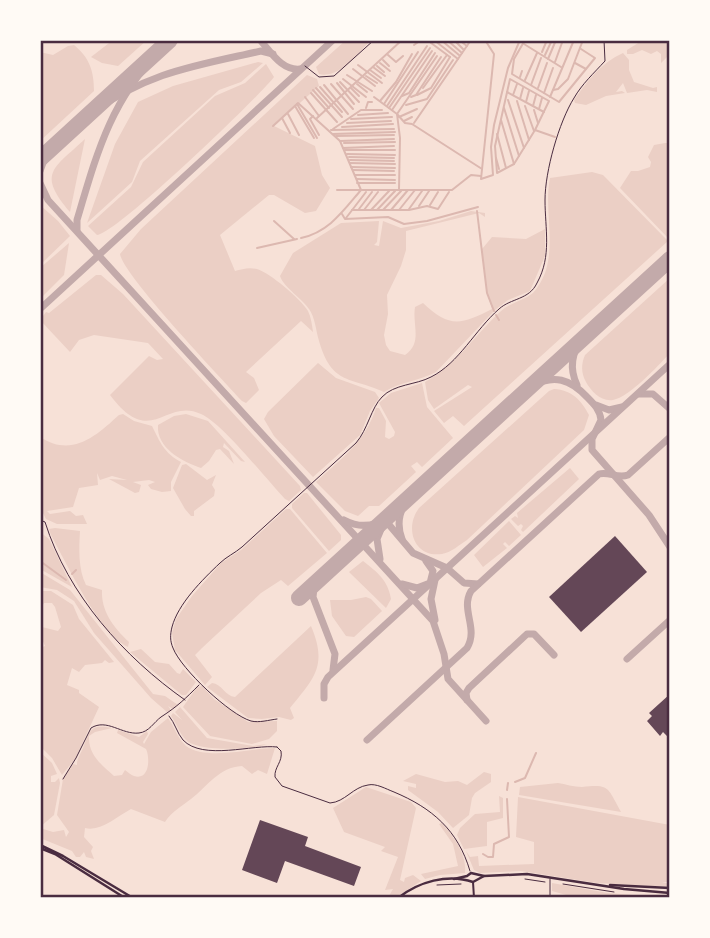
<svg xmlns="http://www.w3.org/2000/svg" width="710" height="938" viewBox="0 0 710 938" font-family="'Roboto Condensed',sans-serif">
<rect width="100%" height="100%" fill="#f7e1d7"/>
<g fill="#ebcfc5">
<polygon points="113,40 147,40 118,66 102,63 91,57"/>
<path d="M346,40H371C358,53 339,79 319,74L316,67Z"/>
<polygon points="643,40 670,40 670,58 667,57 661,63 661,54 657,51 651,54 642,50 633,54 627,54 627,50"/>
<path d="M74,45C90,58 94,72 94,91L40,141V52L53,55L68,46Z"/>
<path d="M623,53L629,60V70L634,82L653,88L657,87V92L647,90L627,93L623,83L616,92L622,91L625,93L606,96L586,105L575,103L574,100C588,80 601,63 623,53Z"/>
<polygon points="258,62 263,63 241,82 219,90 140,161 132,182 87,223 115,144 138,102 173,86"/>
<path d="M266,64L274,77C257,99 115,235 97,235L88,226L131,187L143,162L215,96L245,83Z"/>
<path d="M307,75L317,79L319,86L274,126L315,146L322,175L330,188L316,211L305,213L274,195H269L220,235L235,271C242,269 249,267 257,269C270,273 301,299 308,311C311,317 312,325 313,332L301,321L246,372L254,378L259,390L246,403L242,401C222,379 123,275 120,254L141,229Z"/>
<path d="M85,139L70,212C37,173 53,169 85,139Z"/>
<polygon points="665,143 670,143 669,239 620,188 631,171 638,171 650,167 651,162 648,157 654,145"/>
<path d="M592,172L603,175L668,241L464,426L453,416L444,423L434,411L472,387L468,385L434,409L428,400L425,382C456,365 474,336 500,312C509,303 523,301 533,293C538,288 544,277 546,270C555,240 544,208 550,178Z"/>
<polygon points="40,205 58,221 70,236 40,265"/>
<path d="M471,211L485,213V217L479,213L406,231V250L401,266L387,295L388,314L384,335L386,345L390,351L405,355C423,343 412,325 415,307L423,303C449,328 461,325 492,309L487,293L482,249L492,237L526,239L545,229V256L530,291L508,300L495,310L436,372C419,381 399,382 384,392C348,376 332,385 319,341C316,331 315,317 309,309C302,298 284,288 280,276L293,253L341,223L379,221L377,242L374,245L379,246L383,221L401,228L439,221Z"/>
<polygon points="69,243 64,275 40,299 40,268"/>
<path d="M96,275H101L123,294L300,486L301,490L289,501L285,499C267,480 222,423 201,414C165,397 151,450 110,395L149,356L157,360L163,359L148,343L94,335L79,340L70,352L40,320L46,312L49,313Z"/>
<path d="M670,278L669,354C658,366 629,397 613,400C601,402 591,391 586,382C581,373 581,364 585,355Z"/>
<polygon points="318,363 336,378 375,392 379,398 370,411 360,435 313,477 274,436 264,419 268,412"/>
<path d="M422,383L427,407L453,438L422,467L417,462L411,466L416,472L379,506H369L358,516L345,511L316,482C342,458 365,442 376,408H379L386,421L385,437L389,439L394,436L395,432L379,403L391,393Z"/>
<path d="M554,389C572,390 581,400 589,415L584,430L467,540C459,545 452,552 442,554C414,558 404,528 419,508L549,391Z"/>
<path d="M123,414L134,421L152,426C160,442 164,453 181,462L171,482V491L162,492L151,489L148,485L155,482L149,480L133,482L141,485L139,492L135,493L109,479L127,480L112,476L100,480L97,473L98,485L79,488L73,507L47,511L50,514L70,511L76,516L83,515L87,524H57L46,519L40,507V437C72,458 96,436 119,415Z"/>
<path d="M186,414L208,421L245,462L241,461L224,443L223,447L229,451L234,464L220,449L216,450L209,461L201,468C183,462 156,448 158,425L174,416Z"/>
<polygon points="186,464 207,480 216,475 212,485 215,490 214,496 194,511 194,516 191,516 185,509 173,488 182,465"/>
<polygon points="570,468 579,479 523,532 521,530 523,526 521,524 518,526 511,519 515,516 518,518 517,513"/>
<polygon points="304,493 307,493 341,535 341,540 329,551 292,508 292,504"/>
<polygon points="286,509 290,509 327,553 288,586 281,580 261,593 202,648 195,655 212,677 205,685 175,650 172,633 176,619 192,596 221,563 241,550"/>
<polygon points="509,521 521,535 509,546 505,542 503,544 507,548 483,567 474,555"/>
<path d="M55,528L80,531C79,548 78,569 86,585L102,590C101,611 113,627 129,642L128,647C99,633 67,564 51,535L49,529Z"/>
<polygon points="40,532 49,539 72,587 40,569"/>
<path d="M363,561C377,572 388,580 391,599L386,608L349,572Z"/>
<polygon points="40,572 70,590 153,694 165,696 178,705 173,709 168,706 171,710 167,712 151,698 94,633 74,601 57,590 40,587"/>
<polygon points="40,591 51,591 73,605 79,619 114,662 109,663 105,660 102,663 85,665 79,672 72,668 67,685 79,690 79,693 99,707 75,759 62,775 52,758 40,746 40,648 45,646 40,635 40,622 42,627 58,631 61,627 55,607 52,603 44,603 40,609"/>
<polygon points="366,597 371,599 382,611 354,637 346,636 332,616 330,600 351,600"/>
<path d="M311,626C328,666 314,678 290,708L294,718L291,720L279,717L262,719L248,718L207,687L212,683C222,684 225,696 235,697Z"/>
<polygon points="141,649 155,662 169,664 177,673 180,674 183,669 196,682 186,695 182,695 130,652"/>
<polygon points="202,686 214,699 248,722 277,721 277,731 269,739 252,744 210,736 183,707 197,687"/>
<path d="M180,707L207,738L253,746L267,744C252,750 198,752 186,740C179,733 177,724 171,716L173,713L182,720L175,712Z"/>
<path d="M168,718C174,726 178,739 186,746C207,761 251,748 275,748L267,774L258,770L252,774L242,766C219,767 208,786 191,799C182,806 171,812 165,822L131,809C116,817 101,832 85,828L84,837L93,847L91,851L94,859L86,857L84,852L80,857H76L72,851L40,838V828L53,832L64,830L66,837L69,832L57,815L63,779L73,764L77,765C77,758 80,755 83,748C91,730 89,724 112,728L95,732L89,736C88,755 102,765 114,776L122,775L125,770C128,772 131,775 134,776C150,781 150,757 146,749L117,733L118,730L139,737L147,731L148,734L143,742L144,744L151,732Z"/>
<polygon points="40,752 52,763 57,774 51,776 51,782 55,782 59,778 60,783 54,815 40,827"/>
<polygon points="484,772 491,774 491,782 475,793 472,798 469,815 453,828 438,812 408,790 408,786 416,788 416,784 403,781 416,774 445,782 458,781 467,785"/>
<path d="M558,783C565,784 574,787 582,787C610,784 607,787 621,812L519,795L520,787Z"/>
<polygon points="366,787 411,802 416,808 400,880 404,882 405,878 413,875 421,881 395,898 389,896 393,889 385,890 398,857 381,851 385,847 344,832 333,808"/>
<polygon points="499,796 503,798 503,818 487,822 487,846 464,849 457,835 460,828 475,814 500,812"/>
<polygon points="518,797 670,825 670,882 662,882 670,884 670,887 597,883 521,871 480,873 474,870 466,851 470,857 478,856 479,866 534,864 534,842 516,837"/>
<path d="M442,823C454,837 467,855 465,873L440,875L425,879L421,874L458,866L453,844L439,824Z"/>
<polygon points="552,883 608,893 670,898 577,898 552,891"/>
</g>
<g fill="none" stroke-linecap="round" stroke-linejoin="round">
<g stroke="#dcb8b0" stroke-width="2">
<polyline points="427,40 450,57"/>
<polyline points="434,40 458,59"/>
<polyline points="441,40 459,55"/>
<polyline points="447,40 462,53"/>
<polyline points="454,40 463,49"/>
<polyline points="459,40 467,46"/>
<polyline points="485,40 494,54 481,179 493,175 491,147 494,125 508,68 520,40"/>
<polyline points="525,40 514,59 512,74 559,102 586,69"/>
<polyline points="524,44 561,67"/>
<polyline points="414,45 421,40"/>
<polyline points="542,52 547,40"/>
<polyline points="388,55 396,62 403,56"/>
<polyline points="545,55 552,40"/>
<polyline points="548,59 556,40"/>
<polyline points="383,60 389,66"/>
<polyline points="555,62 563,40"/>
<polyline points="380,63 390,71"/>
<polyline points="575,63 586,69 595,58 581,49"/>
<polyline points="358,65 382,83"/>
<polyline points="377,66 384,72"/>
<polyline points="373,67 385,76"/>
<polyline points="353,69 375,86"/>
<polyline points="370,70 381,78"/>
<polyline points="347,75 372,91"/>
<polyline points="366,76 377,83"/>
<polyline points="520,77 522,71"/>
<polyline points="343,79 366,97"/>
<polyline points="525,80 537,53"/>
<polyline points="340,82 359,102"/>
<polyline points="337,83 354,104"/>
<polyline points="331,84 353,109"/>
<polyline points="357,84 367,92"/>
<polyline points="324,85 348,114"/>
<polyline points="531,85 541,58"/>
<polyline points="320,87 342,112"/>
<polyline points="316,88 342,117"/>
<polyline points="351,88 359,96"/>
<polyline points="423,88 447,55"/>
<polyline points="538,88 547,63"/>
<polyline points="313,90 329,108"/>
<polyline points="553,90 558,89 568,79 583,40"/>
<polyline points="507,92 544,112"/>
<polyline points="311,93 337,122"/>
<polyline points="544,93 553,68"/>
<polyline points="417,95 431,88 450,57"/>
<polyline points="513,95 517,84"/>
<polyline points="402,96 409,93 435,53"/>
<polyline points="305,97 319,116"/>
<polyline points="374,97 397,114 405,123 412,124 482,169"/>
<polyline points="411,97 416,95 441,57"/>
<polyline points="550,97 574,40"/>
<polyline points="520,99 523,88"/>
<polyline points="508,100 524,148"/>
<polyline points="380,101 396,82 412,54"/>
<polyline points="517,101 529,140"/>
<polyline points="526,102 529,91"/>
<polyline points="297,104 317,138"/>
<polyline points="384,104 418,52"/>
<polyline points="406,105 427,99 453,60"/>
<polyline points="295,106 314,138"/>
<polyline points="387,106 427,46"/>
<polyline points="525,106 534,131"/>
<polyline points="533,106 536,95"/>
<polyline points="366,108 368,102 372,102"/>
<polyline points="389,108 430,48"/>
<polyline points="504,108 519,156"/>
<polyline points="539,109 542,98"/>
<polyline points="392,110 432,51"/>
<polyline points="534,110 538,123"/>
<polyline points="288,114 299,135"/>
<polyline points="358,115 388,113"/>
<polyline points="313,116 310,119 319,135"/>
<polyline points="399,117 417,109"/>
<polyline points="282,118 290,133"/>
<polyline points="317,118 402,40"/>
<polyline points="351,119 392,117"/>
<polyline points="501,120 514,164"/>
<polyline points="404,121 412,117"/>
<polyline points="347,123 391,121"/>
<polyline points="414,123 471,40"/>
<path d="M273,126L298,103L340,141L361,190C343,211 329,232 301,238"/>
<polyline points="342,127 393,124"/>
<polyline points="333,129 361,110 382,110"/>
<polyline points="331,130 394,129"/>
<polyline points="535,130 549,101 510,79 495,146 497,173 514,164 535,130 555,137"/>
<polyline points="333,134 395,132"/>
<polyline points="497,134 506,168"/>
<polyline points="336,136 394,135"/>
<polyline points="340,141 394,139"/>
<polyline points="344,143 395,142"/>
<polyline points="343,148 394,146"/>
<polyline points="345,150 395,150"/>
<polyline points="347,154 395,155"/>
<polyline points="349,157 394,158"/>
<polyline points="496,158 499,169"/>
<polyline points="350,160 394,161"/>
<polyline points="350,163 395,164"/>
<polyline points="351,167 395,168"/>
<polyline points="353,170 394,171"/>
<polyline points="355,175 395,175"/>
<polyline points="357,179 395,180"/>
<polyline points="357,183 395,183"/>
<polyline points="399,189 400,138 397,114 437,56"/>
<polyline points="337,190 452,190 471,175 481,176"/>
<polyline points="430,205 438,192"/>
<polyline points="419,206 429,191"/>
<polyline points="359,209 372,192"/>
<polyline points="409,209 422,191"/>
<polyline points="352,210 409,210 427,206 438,209 449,192"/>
<polyline points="364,210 378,192"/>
<polyline points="371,210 389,191"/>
<polyline points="377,210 395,191"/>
<polyline points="383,210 401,191"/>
<polyline points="391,210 408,190"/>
<polyline points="399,210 415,190"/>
<polyline points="477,211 487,293 494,311"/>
<polyline points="342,214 345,219 388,217 404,224 427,221 478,207"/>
<polyline points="346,218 366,192"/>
<polyline points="274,221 294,239"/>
<polyline points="257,248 297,239"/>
<polyline points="496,315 499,320"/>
<polyline points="40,561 66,580"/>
<polyline points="72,574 76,570"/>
<polyline points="515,782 525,778 536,753"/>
<polyline points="507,790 508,783"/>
<polyline points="483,854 488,857 493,857 494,844 509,837 507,799"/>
</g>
<g stroke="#c3aaaa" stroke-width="7">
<path d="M260,40C271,52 282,71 300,69"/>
<path d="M90,114C148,72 194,66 261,51L273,54"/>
<polyline points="40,171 44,160 52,149"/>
<polyline points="40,183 48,200 433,621 444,654 448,679 486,721"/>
<path d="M77,230V220C97,153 110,102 160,50"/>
<polyline points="40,309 333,40"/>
<path d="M577,385C569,368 571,353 583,338"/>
<path d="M532,386C554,374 570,379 587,397C594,404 600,410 601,420L592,439V450L649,515L670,547"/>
<polyline points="639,394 653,394 670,409"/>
<polyline points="596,405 609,410 622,407"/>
<path d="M344,520C359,528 374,527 388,517"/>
<polyline points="385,520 413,553 447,568 464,583 478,584"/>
<path d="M402,539C396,523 399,509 411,496"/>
<polyline points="380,559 377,539 385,520"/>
<polyline points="319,580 314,588 313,597 335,654 333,670"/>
<polyline points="402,584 417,588 430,583 433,571 426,561"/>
<polyline points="435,620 431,599 435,580"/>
<polyline points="627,659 670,620"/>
<polyline points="324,698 324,684 328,677 670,364"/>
<polyline points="467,700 466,693 469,688 527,634 534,634 554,655"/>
<path d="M367,740L467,648C479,628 460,610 471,591L599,474C609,471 617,479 628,475L670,437"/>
</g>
<g stroke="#c3aaaa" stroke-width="16">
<polyline points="40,159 170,40"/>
<polyline points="299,598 670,259"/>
</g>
</g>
<g fill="#644757">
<polygon points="615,536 647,572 581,632 549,597"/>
<polygon points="670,694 670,739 663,732 660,736 647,721 652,716 649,713"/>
<polygon points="260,820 308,837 305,846 361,867 354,886 285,861 277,883 242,870"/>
</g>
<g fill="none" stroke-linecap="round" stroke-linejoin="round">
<g stroke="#4a2c40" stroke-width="1">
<polyline points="525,879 545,882"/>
<polyline points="563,884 614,892"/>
<polyline points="437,885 461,884"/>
</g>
<g stroke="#4a2c40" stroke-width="1">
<polyline points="305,66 319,77 334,76 374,40"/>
<path d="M40,520L45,522C68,595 124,657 185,700"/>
<path d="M169,716C175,723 177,733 183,740C203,761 253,744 277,747"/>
<path d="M277,719C269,720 259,723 251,721C230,715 181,669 173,648C170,641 170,635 172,627C178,604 202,580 220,563C226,557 235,553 242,547L356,443C368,429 371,408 382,397C394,384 416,385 431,377C459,363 475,330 499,309C511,298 529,300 537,283C552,256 545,229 545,200C545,171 559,122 574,98C582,84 594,73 605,61L604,40"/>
<path d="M63,779L76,758L91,728C107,718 122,735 139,733C149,732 154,722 161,717C178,706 185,699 199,685"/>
<polyline points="550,898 550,879"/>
</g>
<path stroke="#4a2c40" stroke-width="1" d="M277,747L281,751C283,762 274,767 275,777L282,786L330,803C345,802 353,787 368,785C376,783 386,789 394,792C432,808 458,830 470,871"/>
<polyline stroke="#4a2c40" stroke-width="2" points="473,882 474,898"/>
<g stroke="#4a2c40" stroke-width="2.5">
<polyline points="40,845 63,856 133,898"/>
<polyline points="40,848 55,854 125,898"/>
<polyline points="454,879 467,876 471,873 484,876 527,874 624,889 670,893"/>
<polyline points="610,885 670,888"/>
<path d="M398,898C418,882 448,873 473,882L484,876"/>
</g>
</g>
<rect width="710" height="938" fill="none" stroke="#fffaf5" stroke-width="84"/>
<rect x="42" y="42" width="626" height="854" fill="none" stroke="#4a2c40" stroke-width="2.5"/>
</svg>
